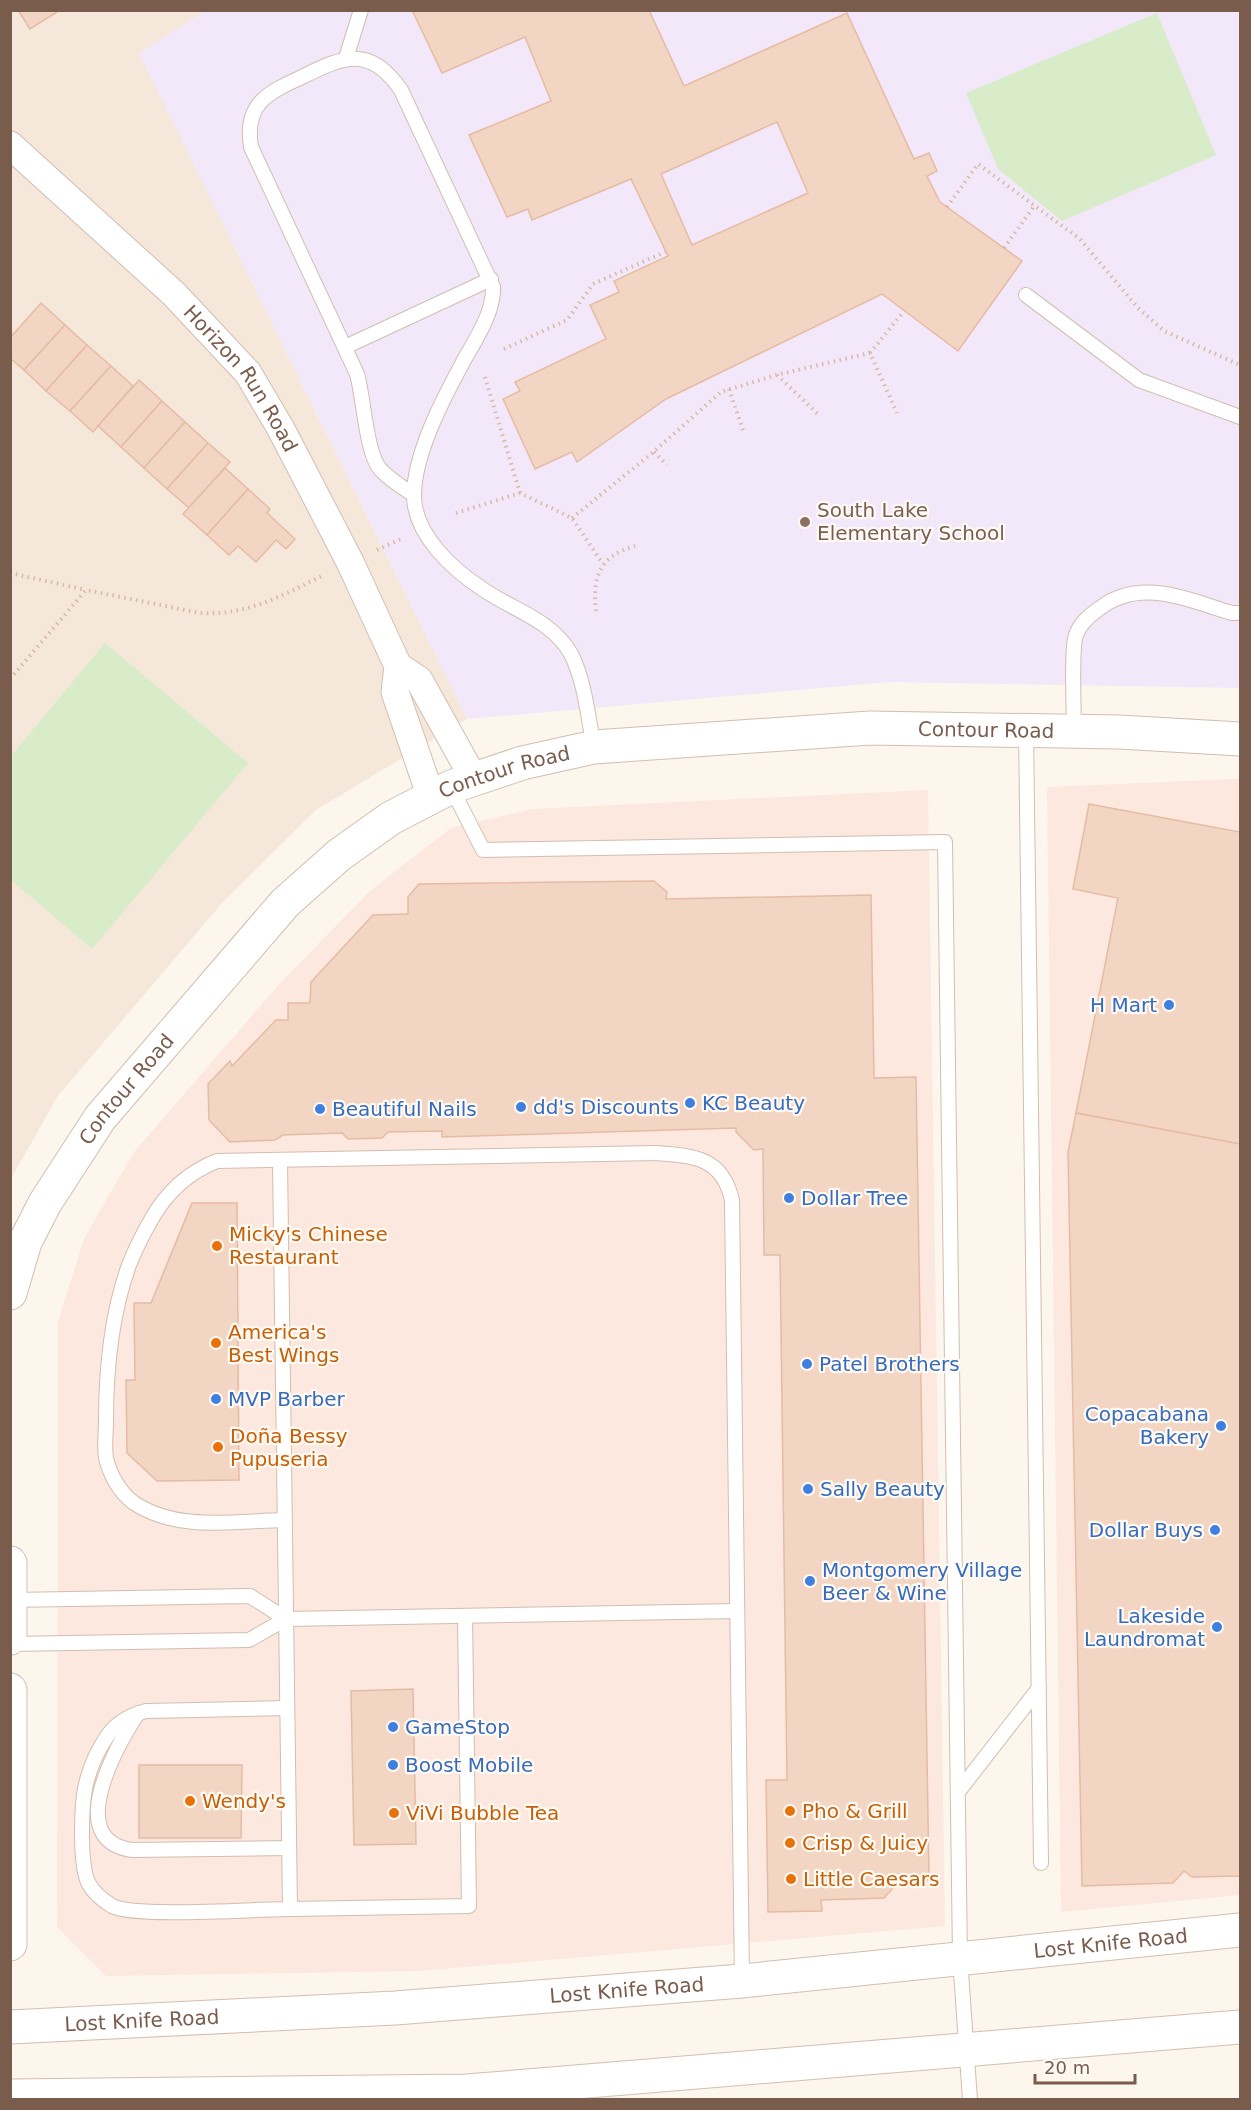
<svg xmlns="http://www.w3.org/2000/svg" width="1251" height="2110" viewBox="0 0 1251 2110" font-family="'DejaVu Sans',sans-serif">
<rect width="100%" height="100%" fill="#fdf6ec"/>
<polygon fill="#f5e8da" points="11,11 207,11 139,53 467,719 316,810 222,903 57,1097 11,1179"/>
<g fill="#fde8e0">
<polygon points="1234,779 1240,780 1240,1895 1061,1912 1047,787"/>
<polygon points="928,790 945,1926 419,1971 106,1976 57,1927 58,1322 84,1239 134,1152 281,982 370,891 451,828 532,809"/>
</g>
<polygon fill="#f3e8fa" points="207,10 1240,11 1240,688 889,682 467,719 139,53"/>
<g fill="#d8ecc9">
<polygon points="1157,13 1216,155 1062,221 998,169 966,93"/>
<polygon points="105,643 248,763 92,949 11,880 11,756"/>
</g>
<g fill="#f3d5c3" stroke="#e6bba3" stroke-width="1.5" fill-rule="evenodd">
<polygon points="18,10 56,10 57,12 30,29"/>
<path d="M412,10H649L684,86L847,13L914,159L929,153L937,171L927,176L940,202L1022,261L958,351L882,294L666,399L577,462L572,452L535,469L503,399L520,391L515,382L606,339L590,305L619,292L614,281L668,256L631,179L532,220L528,209L507,217L469,135L551,101L525,37L442,73ZM777,122L808,193L692,245L661,174Z"/>
<polygon points="41,303 65,325 24,370 10,358 10,338"/>
<polygon points="65,325 87,345 46,391 24,370"/>
<polygon points="87,345 111,366 70,411 46,391"/>
<polygon points="111,366 133,386 93,432 70,411"/>
<polygon points="139,380 162,401 121,447 98,426"/>
<polygon points="162,401 185,422 144,468 121,447"/>
<polygon points="185,422 208,443 167,489 144,468"/>
<polygon points="208,443 230,462 189,508 167,489"/>
<polygon points="225,468 248,489 207,535 183,514"/>
<polygon points="248,489 270,509 267,513 295,539 286,549 276,540 256,562 238,546 229,555 207,535"/>
<polygon points="1089,804 1240,832 1240,1144 1076,1113 1118,898 1073,889"/>
<polygon points="654,881 667,892 666,899 871,895 874,1078 916,1077 929,1880 900,1880 884,1898 821,1900 822,1911 768,1912 766,1780 787,1780 780,1255 764,1255 763,1149 754,1150 736,1132 736,1128 442,1137 442,1131 388,1132 382,1138 348,1139 342,1133 283,1135 275,1140 230,1142 209,1120 208,1084 230,1061 232,1066 276,1020 288,1020 288,1003 310,1003 311,982 373,915 408,914 408,897 419,884"/>
<polygon points="1076,1113 1240,1144 1240,1876 1192,1877 1184,1871 1173,1883 1082,1886 1068,1152"/>
<polygon points="192,1203 237,1203 239,1480 157,1481 127,1453 126,1380 135,1380 134,1303 151,1303"/>
<polygon points="413,1689 416,1844 354,1845 351,1691"/>
<polygon points="139,1765 242,1765 241,1838 139,1838"/>
</g>
<g fill="none" stroke-linecap="round" stroke-linejoin="round">
<defs>
<g id="service">
<polyline points="346,58 361,10"/>
<polyline points="1026,295 1139,380 1240,417"/>
<polyline points="345,347 491,279"/>
<path d="M414,495C402,487 390,480 380,469C366,452 364,399 357,374L251,147C244,104 267,93 302,77C344,56 370,45 401,90L493,287C494,313 475,340 463,362C443,399 415,452 414,494C413,534 453,570 484,590C513,610 552,620 571,654C585,681 588,718 594,747"/>
<polyline points="1026,731 1041,1863"/>
<path d="M1074,732C1074,713 1071,648 1076,635C1080,623 1090,615 1100,608C1141,577 1188,600 1232,613H1240"/>
<polyline points="451,787 483,850 945,842 960,1958 970,2100"/>
<polyline points="280,1160 290,1909 469,1906 465,1616"/>
<path d="M285,1520C235,1521 178,1532 134,1503C120,1493 110,1475 106,1458C104,1446 106,1433 106,1421C106,1369 111,1315 129,1265C135,1250 143,1234 151,1220C166,1193 189,1172 217,1161L656,1153C694,1156 722,1157 732,1200L742,1981"/>
<polyline points="11,1600 250,1596 286,1619"/>
<polyline points="10,1644 249,1640 286,1619 737,1611"/>
<path d="M287,1708L146,1711C131,1715 117,1722 108,1735C99,1748 91,1765 87,1780C81,1801 79,1866 89,1884C94,1893 104,1901 112,1906C136,1918 256,1909 290,1909"/>
<path d="M138,1713C118,1744 62,1840 132,1850L289,1848"/>
<polyline points="958,1792 1039,1688"/>
</g>
<g id="minor">
<path id="s1" d="M10,145L174,294L248,373L281,429L350,562L398,666L395,692L431,797"/>
<polyline points="398,666 419,680 474,779"/>
</g>
<g id="tertiary">
<path id="s2" d="M10,1293L25,1242L45,1203L100,1118L285,903L339,855L391,818L451,787L522,763L594,747L870,728L1119,732L1240,739"/>
<polyline points="10,1563 10,1638"/>
<polyline points="10,1690 10,1944"/>
<path id="s3" d="M10,2027L395,2008L742,1981L1240,1930"/>
<polyline points="10,2096 467,2091 1240,2027"/>
</g>
</defs>
<use href="#service" stroke="#d1beb0" stroke-width="16"/>
<use href="#minor" stroke="#d1beb0" stroke-width="29"/>
<use href="#tertiary" stroke="#d1beb0" stroke-width="35"/>
<g stroke="#d9b8a5" stroke-width="4" stroke-dasharray="1.5 4.5" stroke-linecap="butt">
<polyline points="947,207 978,164 1080,239 1138,308 1164,331 1240,365"/>
<polyline points="1004,248 1035,205"/>
<polyline points="504,349 567,320 593,284 665,252"/>
<polyline points="870,353 904,311"/>
<polyline points="777,375 820,416"/>
<polyline points="485,377 520,493"/>
<polyline points="729,389 744,433"/>
<polyline points="654,452 667,465"/>
<polyline points="456,513 520,493 572,518 603,564"/>
<polyline points="572,518 651,454 721,392 776,375 870,353 897,413"/>
<polyline points="377,550 403,538"/>
<polyline points="10,573 86,590"/>
<path d="M596,611C592,576 600,556 635,546"/>
<path d="M10,679L86,590L200,613C247,616 283,595 324,575"/>
</g>
<use href="#service" stroke="#fff" stroke-width="14"/>
<use href="#minor" stroke="#fff" stroke-width="27"/>
<use href="#tertiary" stroke="#fff" stroke-width="33"/>
</g>
<circle fill="#8d6e63" stroke="#fffaf3" stroke-width="2" cx="805" cy="522" r="6"/>
<g fill="#3f7fe0" stroke="#fffaf3" stroke-width="2">
<circle cx="1169" cy="1005" r="6"/>
<circle cx="690" cy="1103" r="6"/>
<circle cx="521" cy="1107" r="6"/>
<circle cx="320" cy="1109" r="6"/>
<circle cx="789" cy="1198" r="6"/>
<circle cx="807" cy="1364" r="6"/>
<circle cx="216" cy="1399" r="6"/>
<circle cx="1221" cy="1426" r="6"/>
<circle cx="808" cy="1489" r="6"/>
<circle cx="1215" cy="1530" r="6"/>
<circle cx="810" cy="1581" r="6"/>
<circle cx="1217" cy="1627" r="6"/>
<circle cx="393" cy="1727" r="6"/>
<circle cx="393" cy="1765" r="6"/>
</g>
<g fill="#e8710a" stroke="#fffaf3" stroke-width="2">
<circle cx="217" cy="1246" r="6"/>
<circle cx="216" cy="1343" r="6"/>
<circle cx="218" cy="1447" r="6"/>
<circle cx="190" cy="1801" r="6"/>
<circle cx="790" cy="1811" r="6"/>
<circle cx="394" cy="1813" r="6"/>
<circle cx="790" cy="1843" r="6"/>
<circle cx="791" cy="1879" r="6"/>
</g>
<g text-anchor="middle" dominant-baseline="central" stroke-width="4.5" stroke-linejoin="round" paint-order="stroke">
<g font-size="20" fill="#7a5c4d" stroke="#fffaf3">
<text stroke="none"><textPath href="#s1" startOffset="330">Horizon Run Road</textPath></text>
<text stroke="none"><textPath href="#s2" startOffset="1227">Contour Road</textPath></text>
<text stroke="none"><textPath href="#s2" startOffset="741">Contour Road</textPath></text>
<text stroke="none"><textPath href="#s2" startOffset="237">Contour Road</textPath></text>
<text stroke="none"><textPath href="#s3" startOffset="1104">Lost Knife Road</textPath></text>
<text stroke="none"><textPath href="#s3" startOffset="618">Lost Knife Road</textPath></text>
<text stroke="none"><textPath href="#s3" startOffset="132">Lost Knife Road</textPath></text>
</g>
<g font-size="20" fill="#785e54" stroke="#fffaf3" text-anchor="start">
<text x="817" y="510">South Lake<tspan x="817" dy="23">Elementary School</tspan></text>
</g>
<g font-size="20" fill="#366cbe" stroke="#fffaf3" text-anchor="start">
<text x="1157" y="1005" text-anchor="end">H Mart</text>
<text x="702" y="1103">KC Beauty</text>
<text x="533" y="1107">dd's Discounts</text>
<text x="332" y="1109">Beautiful Nails</text>
<text x="801" y="1198">Dollar Tree</text>
<text x="819" y="1364">Patel Brothers</text>
<text x="228" y="1399">MVP Barber</text>
<text x="1209" y="1414" text-anchor="end">Copacabana<tspan x="1209" dy="23">Bakery</tspan></text>
<text x="820" y="1489">Sally Beauty</text>
<text x="1203" y="1530" text-anchor="end">Dollar Buys</text>
<text x="822" y="1570">Montgomery Village<tspan x="822" dy="23">Beer &amp; Wine</tspan></text>
<text x="1205" y="1616" text-anchor="end">Lakeside<tspan x="1205" dy="23">Laundromat</tspan></text>
<text x="405" y="1727">GameStop</text>
<text x="405" y="1765">Boost Mobile</text>
</g>
<g font-size="20" fill="#c56008" stroke="#fffaf3" text-anchor="start">
<text x="229" y="1234">Micky's Chinese<tspan x="229" dy="23">Restaurant</tspan></text>
<text x="228" y="1332">America's<tspan x="228" dy="23">Best Wings</tspan></text>
<text x="230" y="1436">Doña Bessy<tspan x="230" dy="23">Pupuseria</tspan></text>
<text x="202" y="1801">Wendy's</text>
<text x="802" y="1811">Pho &amp; Grill</text>
<text x="406" y="1813">ViVi Bubble Tea</text>
<text x="802" y="1843">Crisp &amp; Juicy</text>
<text x="803" y="1879">Little Caesars</text>
</g>
</g>
<rect width="1251" height="2110" fill="none" stroke="#7a5c4d" stroke-width="24"/>
<path d="M1035 2074v9h100v-9" fill="none" stroke="#7a5c4d" stroke-width="3"/>
<text x="1044" y="2074" font-size="18" fill="#7a5c4d" stroke="#fffaf3" stroke-width="4.5" paint-order="stroke">20 m</text>
</svg>
